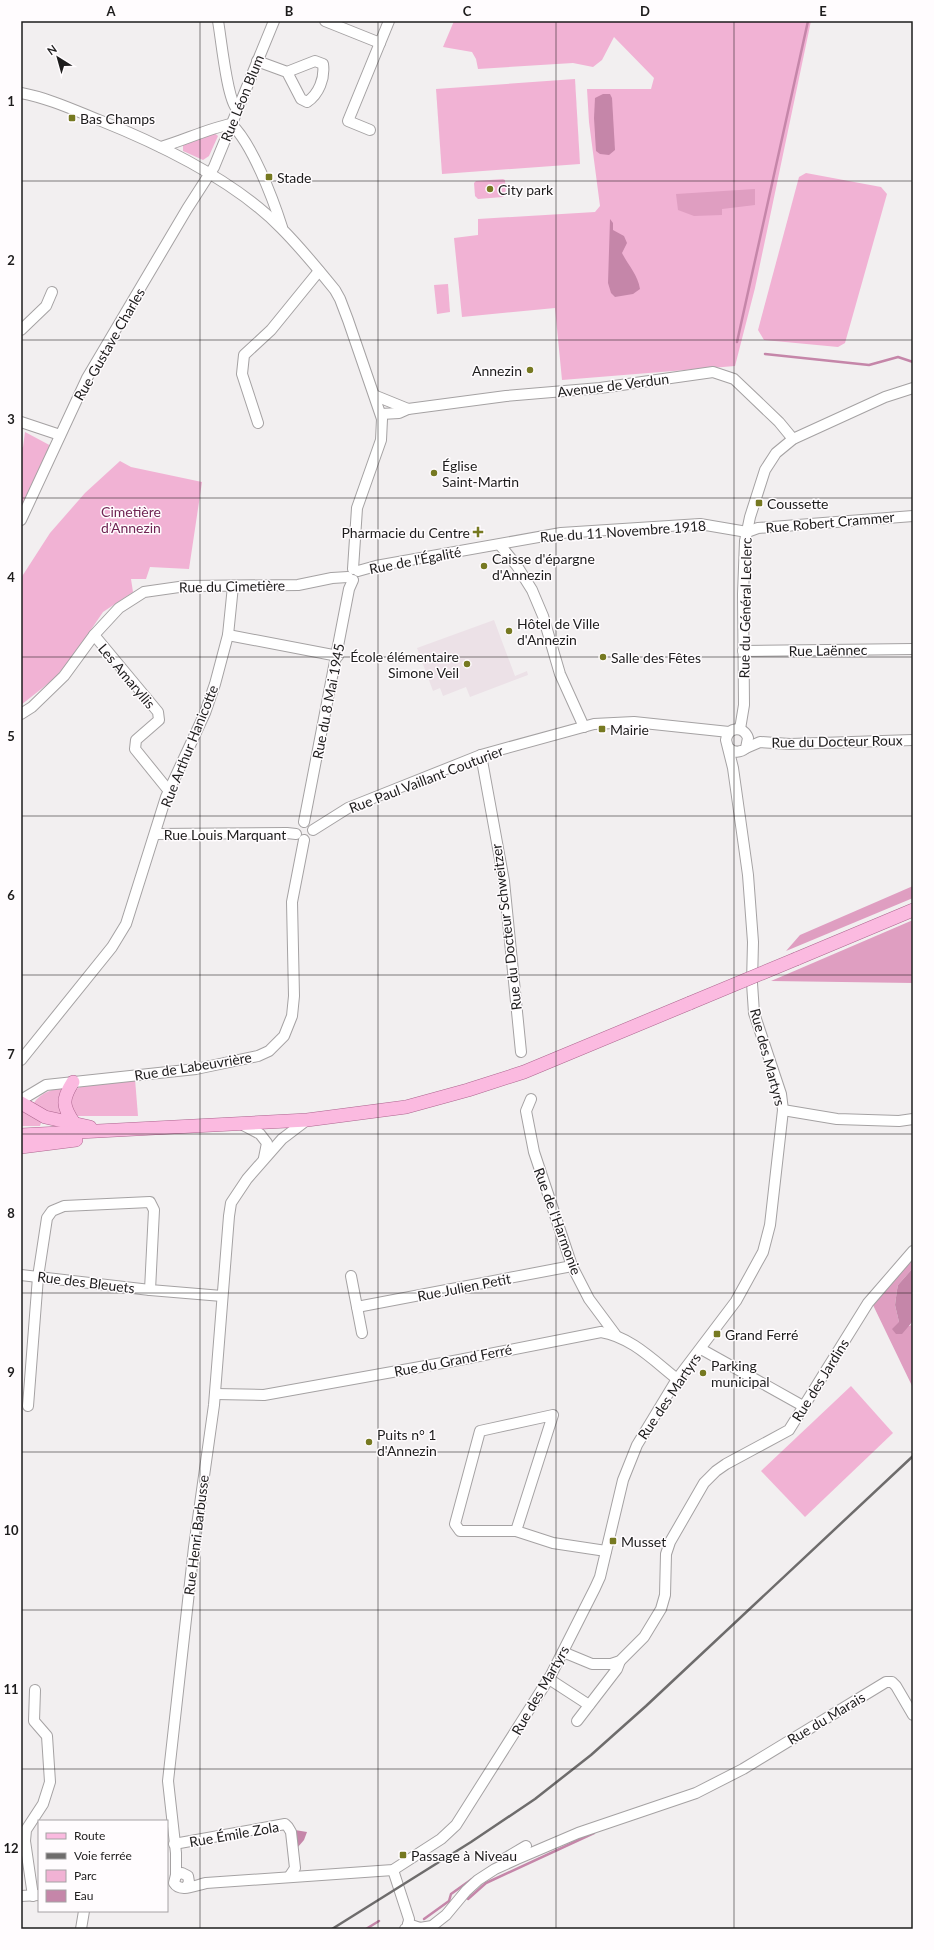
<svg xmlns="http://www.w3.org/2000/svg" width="934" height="1950" viewBox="0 0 934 1950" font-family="Lato,sans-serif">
<rect width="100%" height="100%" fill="#f2eff0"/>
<polygon fill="#ece1e7" points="494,620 515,676 527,671 528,675 470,697 466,687 443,696 440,688 433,691 417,648"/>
<g fill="#f1b2d4">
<polygon points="454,21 811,21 755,288 735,366 562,380 555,308 462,317 454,238 478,235 478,219 595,212 600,206 589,122 587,89 651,89 654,78 614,37 602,60 593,67 573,63 478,69 476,59 472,52 443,47"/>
<polygon points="575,79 580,164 442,174 436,89"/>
<polygon points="212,131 218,136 209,156 203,160 183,151 183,143"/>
<polygon points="806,173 881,187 887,194 845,343 838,347 764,340 758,330 799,177"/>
<polygon points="503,179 505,180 506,195 503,197 478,199 475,196 474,183 476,181"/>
<polygon points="448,284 450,312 437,314 434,285"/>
<polygon points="25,432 55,448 21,518 21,448 23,447"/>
<polygon points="120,461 131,467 202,482 189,569 150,567 146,579 131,579 133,592 103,612 71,659 55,678 21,705 21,578 50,533 85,493"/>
<polygon points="135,1079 138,1116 78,1116 69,1109 73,1091 84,1085"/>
<path d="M67,1087L66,1119L47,1116L33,1104C42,1091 53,1089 67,1087Z"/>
<polygon points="21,1108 42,1120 40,1126 21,1126"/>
<polygon points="851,1386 893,1433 805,1517 761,1471"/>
</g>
<g fill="#df9ec1">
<polygon points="755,189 755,205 722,209 722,215 694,216 678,210 676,194"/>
<polygon points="913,886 913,898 786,951 800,935"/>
<polygon points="913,920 913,983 771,981"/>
<polygon points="913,1258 913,1268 898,1285 897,1290 895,1305 899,1322 910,1326 913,1321 913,1388 873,1305"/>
</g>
<g fill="#c586a9">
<polygon points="603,94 610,94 612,98 615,150 609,155 600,154 596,151 594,118 595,98"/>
<path d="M610,219L613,223V230L624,236L627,243L622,253C628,265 638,275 640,289L633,294L615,297L611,293L608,283Z"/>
<polygon points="913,1268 913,1321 902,1334 896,1334 892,1329 899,1322 895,1305 897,1290 898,1285"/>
<polygon points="295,1830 307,1832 304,1840 298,1847"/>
</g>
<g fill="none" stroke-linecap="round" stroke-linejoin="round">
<g stroke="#c586a9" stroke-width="2.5">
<polyline points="737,342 808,21"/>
<polyline points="765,354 869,365 898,357 913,362"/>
<polyline points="468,1899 486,1883 594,1833"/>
<polyline points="424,1919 449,1901 451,1894 472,1879"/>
<polyline points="366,1929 379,1921"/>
</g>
<defs>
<g id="minor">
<path d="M218,21C221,37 227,100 237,109"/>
<polyline points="325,21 380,43"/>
<path d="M257,61L287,72L301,99L307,102C319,94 325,78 323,64L315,61L287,72"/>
<path d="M21,93C48,98 74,110 99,120C159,144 235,181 281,228C300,247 318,269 335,290L340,299L348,320L382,419L381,440L357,508L353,569"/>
<path d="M231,124C252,143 273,199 282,227"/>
<polyline points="370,130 348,121 389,21"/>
<path d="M161,147C185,140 207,129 231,124"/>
<polyline points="21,330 46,306 52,292"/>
<polyline points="376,396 408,409"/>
<polyline points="381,414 399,413 408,409 506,396 600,388 713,372 734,379 779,422 793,439"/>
<polyline points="21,422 60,435"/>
<polyline points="258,423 242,374 244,355 271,330 319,271"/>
<polyline points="21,520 87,378 187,209 214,167 274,21"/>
<polyline points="500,545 517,566 532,590 543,616 560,674 584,727"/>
<polyline points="358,571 376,566 561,533 700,524 747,532 758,528 913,516"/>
<polyline points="94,635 158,712 159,720 136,740 135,749 169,791"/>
<polyline points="228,635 338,656"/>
<polyline points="743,651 913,649"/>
<polyline points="21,714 32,707 64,676 94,635 119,608 144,592 186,586 298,585 332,578 348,577"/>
<polyline points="740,729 744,705 743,594 745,541 750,517 765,470 776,453 793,439 885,397 913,388"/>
<polyline points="746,748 760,742 790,744 913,740"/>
<polyline points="481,755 504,881 521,1052"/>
<polyline points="304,822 349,589 353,580"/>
<polyline points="313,830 348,808 481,755 594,724 634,722 729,732"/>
<polyline points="155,834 287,833 296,834"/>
<polyline points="21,1060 112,947 126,924 166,797 205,713 215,684 228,635 233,586"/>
<polyline points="531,1099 526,1111 534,1152 572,1266 589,1299 615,1334"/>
<polyline points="21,1100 46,1085 196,1069 258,1056 269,1051 284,1036 292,1016 294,996 292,902 304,840"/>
<polyline points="783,1110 837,1119 899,1121 913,1119"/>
<path d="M307,1120L282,1139L247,1179L231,1203L229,1216L214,1405L194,1547L168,1781L176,1853V1875L174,1883C180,1893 196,1885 206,1883L393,1870L441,1839L456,1825L551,1675L595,1588L600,1577L623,1480L637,1445L677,1379L736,1301L763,1252L770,1225L783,1110L781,1094L754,1013L752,983L753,942L748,875L733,768L726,740C728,726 744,726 748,738L746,748C740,753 734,753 729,748"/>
<polyline points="243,1125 260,1134 267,1143 264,1158"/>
<polyline points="21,1275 150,1290"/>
<polyline points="351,1276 362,1333"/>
<polyline points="357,1307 572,1266"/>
<polyline points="701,1349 803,1406"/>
<path d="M215,1394L264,1395L459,1360L601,1332C631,1337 653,1360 677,1379"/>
<polyline points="28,1406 38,1277 47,1218 52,1211 64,1206 150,1202 154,1210 150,1290 222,1296"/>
<polyline points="516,1531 553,1415 480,1431 455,1524 460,1531 516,1531 553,1543 606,1551"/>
<polyline points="563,1652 592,1664 611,1664 620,1661 644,1637 661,1609 665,1595 666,1554 670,1542 704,1483 716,1471 726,1464 789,1430 868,1303 913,1251"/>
<polyline points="549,1679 589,1705"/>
<polyline points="577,1721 617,1669 620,1661"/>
<polyline points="174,1844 285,1824 288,1827 291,1832 295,1868 289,1877"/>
<polyline points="504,1859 526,1846"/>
<polyline points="393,1870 409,1919 408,1927 405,1929"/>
<polyline points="176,1875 182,1873 188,1876 189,1882 187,1886"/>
<polyline points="21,1896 39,1895"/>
<polyline points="33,1896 25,1841 26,1830 43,1804 50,1782 47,1736 34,1721 35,1690"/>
<polyline points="408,1924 420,1928 432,1926 446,1915 466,1891 478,1880 495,1869 517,1859 578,1833 696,1793 743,1769 886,1682 892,1682 896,1686 913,1715"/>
<polyline points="81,1929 84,1911"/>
</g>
<g id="major">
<polyline points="796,959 913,910"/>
<path d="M73,1082C62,1099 62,1106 74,1123"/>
<polyline points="21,1103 45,1117 90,1127"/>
<polyline points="21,1135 307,1120 406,1107 468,1090 524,1072 690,1003"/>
<polyline points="21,1147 76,1140"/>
</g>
</defs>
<use href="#minor" stroke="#a5a2a3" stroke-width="12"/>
<use href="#major" stroke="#ac658e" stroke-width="14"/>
<use href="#minor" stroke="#fff" stroke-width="10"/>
<use href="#major" stroke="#fbbae0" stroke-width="13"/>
<polyline stroke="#6e6c6c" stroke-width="2.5" points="332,1929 471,1842 535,1799 591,1755 646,1706 913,1456"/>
<defs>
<polyline id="major-bridge" points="690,1003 796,959"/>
</defs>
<use href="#major-bridge" stroke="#ac658e" stroke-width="14" stroke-linecap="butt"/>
<use href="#major-bridge" stroke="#fbbae0" stroke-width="13"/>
</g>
<path fill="none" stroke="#1d1c1c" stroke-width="1" stroke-opacity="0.55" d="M200,21V1929M378,21V1929M556,21V1929M734,21V1929M21,181H913M21,340H913M21,498H913M21,657H913M21,816H913M21,975H913M21,1134H913M21,1293H913M21,1452H913M21,1610H913M21,1769H913"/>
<g fill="#767921" stroke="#fffcfe" stroke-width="1.5">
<rect x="68" y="114" width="8" height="8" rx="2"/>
<rect x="265" y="173" width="8" height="8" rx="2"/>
<circle cx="490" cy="189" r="4"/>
<circle cx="530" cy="370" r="4"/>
<circle cx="434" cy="473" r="4"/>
<rect x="755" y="499" width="8" height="8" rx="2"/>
<path d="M476 526h4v4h4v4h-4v4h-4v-4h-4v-4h4z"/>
<circle cx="484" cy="566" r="4"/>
<circle cx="509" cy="631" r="4"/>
<circle cx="603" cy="657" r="4"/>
<circle cx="467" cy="664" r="4"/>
<rect x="598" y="725" width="8" height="8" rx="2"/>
<rect x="713" y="1330" width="8" height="8" rx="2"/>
<circle cx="703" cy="1373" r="4"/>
<circle cx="369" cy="1442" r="4"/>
<rect x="609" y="1537" width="8" height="8" rx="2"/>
<rect x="399" y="1851" width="8" height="8" rx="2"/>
</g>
<g text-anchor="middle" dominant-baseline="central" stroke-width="3" stroke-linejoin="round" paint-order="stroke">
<g font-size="14" fill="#1d1c1c" stroke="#fffcfe">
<text transform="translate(242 98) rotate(-68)">Rue Léon Blum</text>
<text transform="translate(109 344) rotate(-60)">Rue Gustave Charles</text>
<text transform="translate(613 385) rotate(-7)">Avenue de Verdun</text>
<text transform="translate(830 522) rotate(-5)">Rue Robert Crammer</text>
<text transform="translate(623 531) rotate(-4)">Rue du 11 Novembre 1918</text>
<text transform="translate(415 560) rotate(-11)">Rue de l'Égalité</text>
<text transform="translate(232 586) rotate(-1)">Rue du Cimetière</text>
<text transform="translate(745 608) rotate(-89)">Rue du Général Leclerc</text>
<text transform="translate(828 650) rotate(-1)">Rue Laënnec</text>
<text transform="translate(127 676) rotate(50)">Les Amaryllis</text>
<text transform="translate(328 701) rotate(-79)">Rue du 8 Mai 1945</text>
<text transform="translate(837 741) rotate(-1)">Rue du Docteur Roux</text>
<text transform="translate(189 746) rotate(-68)">Rue Arthur Hanicotte</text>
<text transform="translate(426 779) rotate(-21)">Rue Paul Vaillant Couturier</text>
<text x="225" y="834">Rue Louis Marquant</text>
<text transform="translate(506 927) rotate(-97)">Rue du Docteur Schweitzer</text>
<text transform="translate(768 1057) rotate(75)">Rue des Martyrs</text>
<text transform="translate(193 1066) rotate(-9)">Rue de Labeuvrière</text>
<text transform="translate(558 1221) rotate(70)">Rue de l'Harmonie</text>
<text transform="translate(86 1282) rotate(7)">Rue des Bleuets</text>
<text transform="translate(464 1287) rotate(-11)">Rue Julien Petit</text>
<text transform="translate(453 1360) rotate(-11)">Rue du Grand Ferré</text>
<text transform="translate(820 1380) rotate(-58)">Rue des Jardins</text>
<text transform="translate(669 1396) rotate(-56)">Rue des Martyrs</text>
<text transform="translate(196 1535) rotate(-83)">Rue Henri Barbusse</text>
<text transform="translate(540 1690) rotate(-60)">Rue des Martyrs</text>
<text transform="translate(826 1718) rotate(-31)">Rue du Marais</text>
<text transform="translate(234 1834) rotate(-10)">Rue Émile Zola</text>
</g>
<g font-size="14" fill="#1d1c1c" stroke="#fffcfe" text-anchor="start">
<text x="80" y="118">Bas Champs</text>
<text x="277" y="177">Stade</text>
<text x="498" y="189">City park</text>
<text x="522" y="370" text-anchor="end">Annezin</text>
<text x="442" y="465">Église<tspan x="442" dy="16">Saint-Martin</tspan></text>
<text x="767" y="503">Coussette</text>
<text x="470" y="532" text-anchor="end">Pharmacie du Centre</text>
<text x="492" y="558">Caisse d'épargne<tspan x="492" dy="16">d'Annezin</tspan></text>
<text x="517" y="623">Hôtel de Ville<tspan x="517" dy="16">d'Annezin</tspan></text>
<text x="459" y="656" text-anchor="end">École élémentaire<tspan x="459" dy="16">Simone Veil</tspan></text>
<text x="611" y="657">Salle des Fêtes</text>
<text x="610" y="729">Mairie</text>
<text x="725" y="1334">Grand Ferré</text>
<text x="711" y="1365">Parking<tspan x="711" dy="16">municipal</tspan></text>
<text x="377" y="1434">Puits n° 1<tspan x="377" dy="16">d'Annezin</tspan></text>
<text x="621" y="1541">Musset</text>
<text x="411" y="1855">Passage à Niveau</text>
</g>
<g font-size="14" fill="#702554" stroke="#fffcfe">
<text x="131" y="511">Cimetière<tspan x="131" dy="16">d’Annezin</tspan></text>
</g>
</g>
<rect width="934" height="1950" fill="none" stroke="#fffcfe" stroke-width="44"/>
<rect x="38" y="1820" width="130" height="92" fill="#fffcfe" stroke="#a5a2a4"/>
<rect x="46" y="1833" width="20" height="6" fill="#fbbae0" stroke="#a5a2a4"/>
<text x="74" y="1840" font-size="12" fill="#1d1c1c">Route</text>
<rect x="46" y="1853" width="20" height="6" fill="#6e6c6c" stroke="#a5a2a4"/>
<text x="74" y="1860" font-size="12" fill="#1d1c1c">Voie ferrée</text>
<rect x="46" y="1870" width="20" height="12" fill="#f1b2d4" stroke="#a5a2a4"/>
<text x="74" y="1880" font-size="12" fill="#1d1c1c">Parc</text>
<rect x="46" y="1890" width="20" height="12" fill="#c586a9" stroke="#a5a2a4"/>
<text x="74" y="1900" font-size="12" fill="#1d1c1c">Eau</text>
<g transform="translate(58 58) rotate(323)" stroke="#fffcfe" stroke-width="3" paint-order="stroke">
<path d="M0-3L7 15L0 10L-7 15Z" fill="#1d1c1c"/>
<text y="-6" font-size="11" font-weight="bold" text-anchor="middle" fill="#1d1c1c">N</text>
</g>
<rect x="22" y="22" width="890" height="1906" fill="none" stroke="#1d1c1c" stroke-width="1.5"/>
<g font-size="13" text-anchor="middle" font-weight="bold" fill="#1d1c1c">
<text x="111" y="16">A</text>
<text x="289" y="16">B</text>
<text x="467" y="16">C</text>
<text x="645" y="16">D</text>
<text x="823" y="16">E</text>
<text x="11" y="106">1</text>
<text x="11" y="265">2</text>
<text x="11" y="424">3</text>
<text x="11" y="582">4</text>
<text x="11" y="741">5</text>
<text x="11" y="900">6</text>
<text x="11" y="1059">7</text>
<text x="11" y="1218">8</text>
<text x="11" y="1377">9</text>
<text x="11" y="1535">10</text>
<text x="11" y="1694">11</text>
<text x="11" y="1853">12</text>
</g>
</svg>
